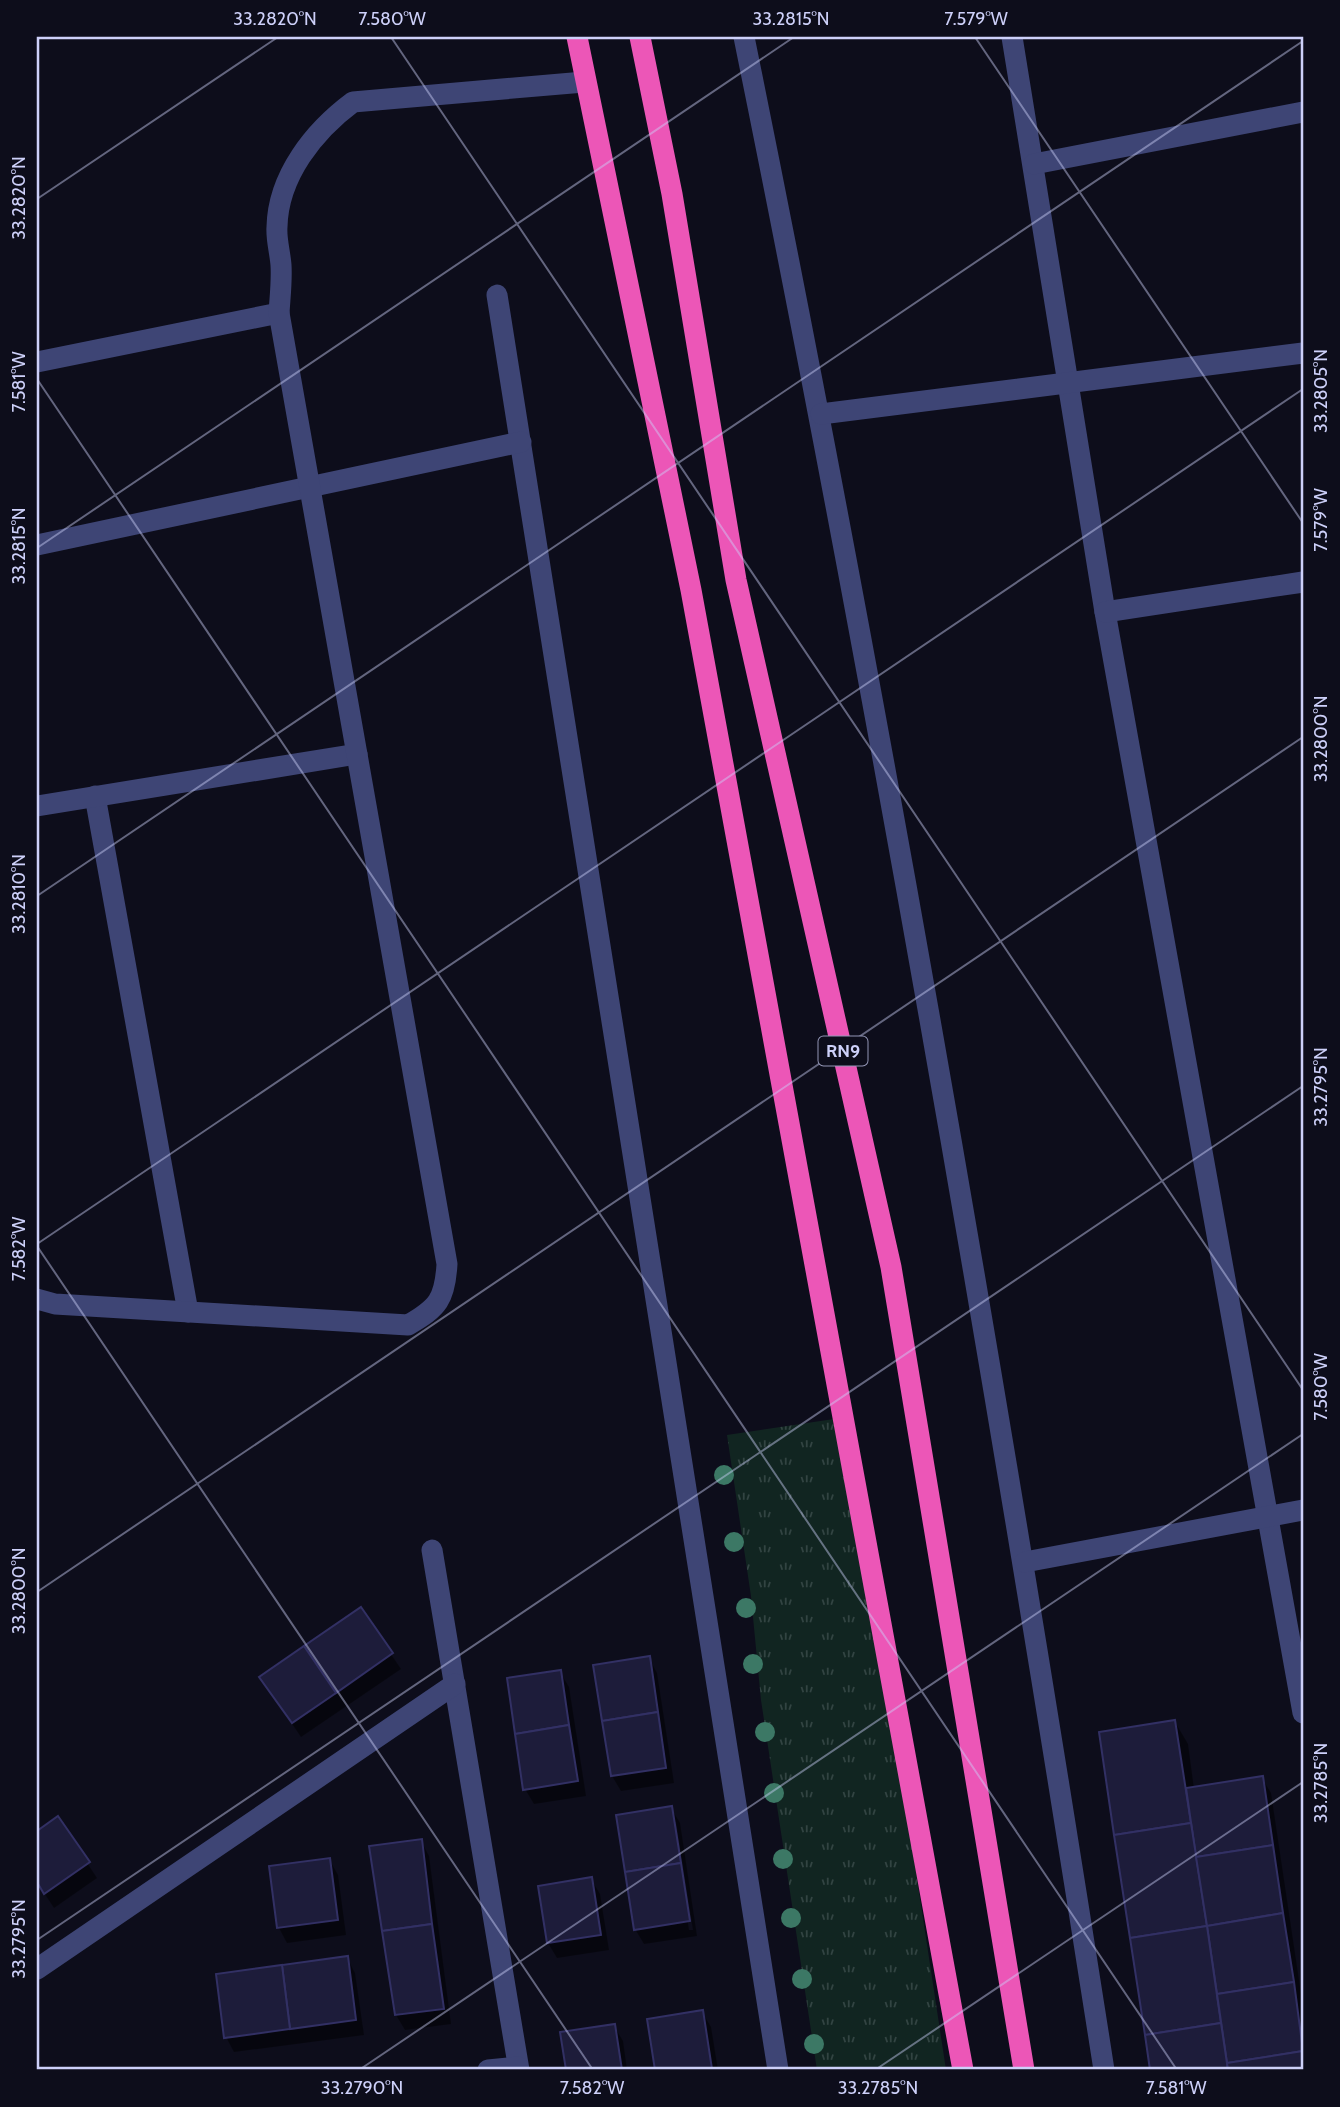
<svg xmlns="http://www.w3.org/2000/svg" width="1340" height="2107" viewBox="0 0 1340 2107" font-family="Cabin,sans-serif">
<defs>
<pattern id="grass-tufts" width="24" height="20" patternUnits="userSpaceOnUse" patternTransform="scale(1.75)"><rect width="24" height="20" fill="#112521"/><path d="M3 7l-1-3M5 7V3M7 7l1-3M15 17l-1-3M17 17v-4M19 17l1-3" fill="none" stroke="#324442"/></pattern>
</defs>
<rect width="100%" height="100%" fill="#0d0d1b"/>
<polygon fill="url(#grass-tufts)" points="834,1419 897,1747 946,2070 817,2070 761,1700 751,1596 727,1435"/>
<g fill="#0007" fill-rule="evenodd">
<polygon points="360,1609 401,1669 301,1737 261,1678"/>
<polygon points="649,1658 657,1673 674,1783 621,1791 612,1776"/>
<polygon points="560,1672 569,1687 586,1796 534,1804 525,1789"/>
<polygon points="1175,1722 1188,1744 1194,1789 1262,1778 1271,1793 1303,2007 1303,2070 1152,2070 1101,1733"/>
<path d="M671,1808L680,1823L697,1936L644,1944L635,1929ZM673,1822H676L693,1930H689Z"/>
<polygon points="58,1819 97,1878 54,1908 37,1882 37,1833"/>
<polygon points="421,1841 429,1856 451,2024 405,2030 396,2015"/>
<polygon points="329,1859 338,1875 346,1935 287,1943 279,1928"/>
<polygon points="591,1879 600,1894 609,1950 557,1958 548,1943"/>
<polygon points="347,1958 355,1973 364,2035 234,2052 226,2037"/>
<polygon points="702,2012 711,2027 718,2070 657,2070 649,2020"/>
<polygon points="614,2026 623,2041 627,2070 568,2070 562,2034"/>
</g>
<g fill="#1d1c3a" stroke="#323064" stroke-width="2">
<polygon points="361,1607 393,1653 336,1693 304,1646"/>
<polygon points="304,1646 336,1693 292,1723 259,1677"/>
<polygon points="650,1656 658,1712 602,1721 593,1665"/>
<polygon points="561,1670 569,1725 515,1734 507,1678"/>
<polygon points="658,1712 666,1768 611,1776 602,1721"/>
<polygon points="1175,1720 1191,1823 1114,1835 1099,1732"/>
<polygon points="569,1725 578,1781 523,1790 515,1734"/>
<polygon points="1263,1776 1273,1845 1196,1857 1186,1788"/>
<polygon points="672,1806 681,1863 625,1872 616,1815"/>
<polygon points="58,1816 90,1862 44,1894 37,1882 37,1831"/>
<polygon points="1191,1823 1207,1926 1130,1938 1114,1835"/>
<polygon points="422,1839 432,1924 382,1931 369,1846"/>
<polygon points="1273,1845 1283,1913 1207,1926 1196,1857"/>
<polygon points="330,1858 338,1920 277,1928 269,1866"/>
<polygon points="681,1863 690,1921 634,1930 625,1872"/>
<polygon points="592,1877 601,1935 547,1943 538,1886"/>
<polygon points="1283,1913 1294,1982 1217,1994 1207,1926"/>
<polygon points="432,1924 444,2009 395,2015 382,1931"/>
<polygon points="1207,1926 1221,2023 1145,2035 1130,1938"/>
<polygon points="348,1956 356,2020 290,2029 282,1965"/>
<polygon points="282,1965 290,2029 224,2038 216,1974"/>
<polygon points="1294,1982 1303,2051 1227,2063 1217,1994"/>
<polygon points="703,2010 712,2069 655,2070 647,2019"/>
<polygon points="1221,2023 1228,2070 1150,2070 1145,2035"/>
<polygon points="615,2024 622,2070 566,2070 560,2032"/>
<polygon points="1303,2051 1303,2070 1228,2070 1227,2063"/>
</g>
<g fill="none" stroke-linecap="round" stroke-linejoin="round">
<g stroke="#3e4575" stroke-width="21">
<path d="M744,37C881,711 998,1390 1104,2070"/>
<polyline points="1012,37 1105,612 1303,1713"/>
<polyline points="1034,164 1303,112"/>
<polyline points="497,295 778,2070"/>
<polyline points="37,362 279,313"/>
<polyline points="821,414 1303,353"/>
<polyline points="37,545 521,442"/>
<polyline points="1105,612 1303,582"/>
<polyline points="95,796 188,1312"/>
<polyline points="37,806 357,754"/>
<path d="M37,1299L55,1304L408,1325C438,1308 445,1299 447,1264L279,313C280,297 282,281 281,265C280,252 276,239 277,227C278,176 314,131 353,102L584,82"/>
<polyline points="432,1550 519,2070"/>
<polyline points="1025,1562 1303,1510"/>
<polyline points="37,1969 455,1684"/>
<polyline points="488,2070 518,2067"/>
</g>
<g stroke="#ec56b7" stroke-width="21">
<polyline points="577,37 691,590 963,2070"/>
<polyline points="640,37 672,194 736,580 891,1267 1024,2070"/>
</g>
</g>
<g fill="#3c7865">
<circle cx="724" cy="1475" r="10"/>
<circle cx="734" cy="1542" r="10"/>
<circle cx="746" cy="1608" r="10"/>
<circle cx="753" cy="1664" r="10"/>
<circle cx="765" cy="1732" r="10"/>
<circle cx="774" cy="1793" r="10"/>
<circle cx="783" cy="1859" r="10"/>
<circle cx="791" cy="1918" r="10"/>
<circle cx="802" cy="1979" r="10"/>
<circle cx="814" cy="2044" r="10"/>
</g>
<path fill="none" stroke="#cdd0f9" stroke-width="2" stroke-opacity="0.45" d="M391,37L1303,1390M975,37L1303,523M37,199L278,37M37,379L1177,2070M37,548L794,37M37,896L1303,41M37,1244L1303,389M37,1246L593,2070M37,1592L1303,737M37,1940L1303,1086M359,2070L1303,1434M875,2070L1303,1782"/>
<g text-anchor="middle" dominant-baseline="central" stroke-width="6" stroke-linejoin="round" paint-order="stroke">
<rect fill="#0d0d1b" stroke="#9396b6" stroke-width="2" x="818.5" y="1036.5" width="49" height="29" rx="5"/>
<g font-size="18" font-weight="bold" fill="#cdd0f9">
<text x="843" y="1051">RN9</text>
</g>
</g>
<rect width="1340" height="2107" fill="none" stroke="#0d0d1b" stroke-width="77"/>
<rect x="38" y="38" width="1264" height="2030" fill="none" stroke="#cdd0f9" stroke-width="2.5"/>
<g font-size="18" text-anchor="middle" fill="#cdd0f9">
<text x="275" y="25">33.2820°N</text>
<text x="392" y="25">7.580°W</text>
<text x="791" y="25">33.2815°N</text>
<text x="976" y="25">7.579°W</text>
<text transform="translate(19 198) rotate(-90)" y="6">33.2820°N</text>
<text transform="translate(19 382) rotate(-90)" y="6">7.581°W</text>
<text transform="translate(1321 391) rotate(-90)" y="6">33.2805°N</text>
<text transform="translate(1321 520) rotate(-90)" y="6">7.579°W</text>
<text transform="translate(19 546) rotate(-90)" y="6">33.2815°N</text>
<text transform="translate(1321 739) rotate(-90)" y="6">33.2800°N</text>
<text transform="translate(19 894) rotate(-90)" y="6">33.2810°N</text>
<text transform="translate(1321 1087) rotate(-90)" y="6">33.2795°N</text>
<text transform="translate(19 1249) rotate(-90)" y="6">7.582°W</text>
<text transform="translate(1321 1387) rotate(-90)" y="6">7.580°W</text>
<text transform="translate(19 1591) rotate(-90)" y="6">33.2800°N</text>
<text transform="translate(1321 1783) rotate(-90)" y="6">33.2785°N</text>
<text transform="translate(19 1939) rotate(-90)" y="6">33.2795°N</text>
<text x="362" y="2094">33.2790°N</text>
<text x="592" y="2094">7.582°W</text>
<text x="878" y="2094">33.2785°N</text>
<text x="1176" y="2094">7.581°W</text>
</g>
</svg>
